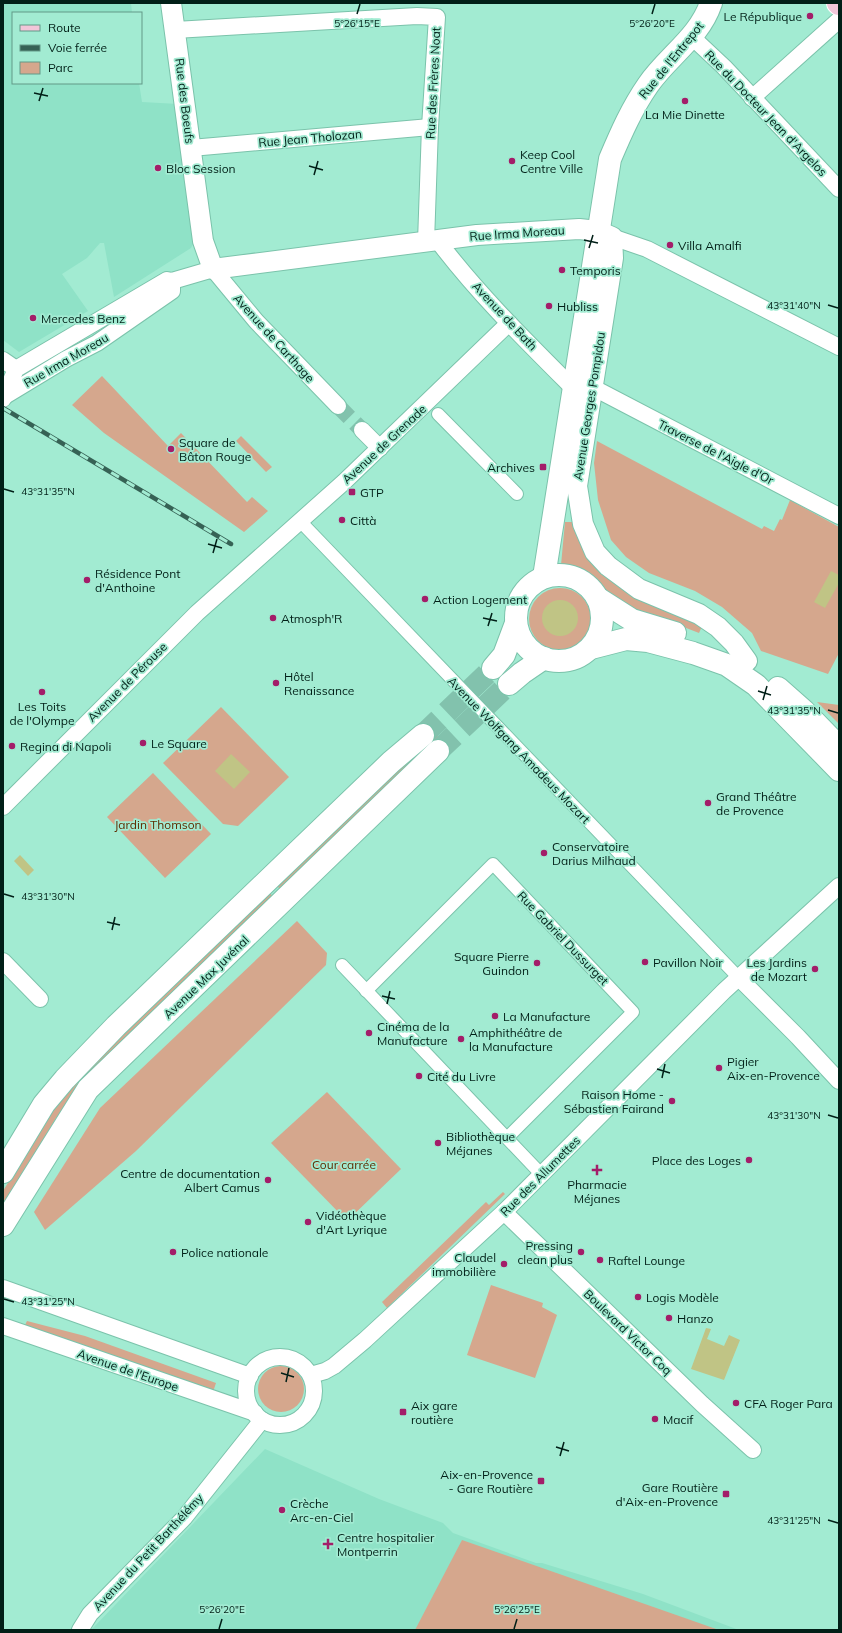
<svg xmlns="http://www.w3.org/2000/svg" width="842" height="1633" viewBox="0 0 842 1633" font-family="Mulish,sans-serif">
<rect width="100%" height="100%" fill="#a2ebd2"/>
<g fill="#8fe2c7">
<polygon points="3,3 131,3 132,13 13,13 13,83 139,83 142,102 178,104 193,244 191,248 114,297 104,243 100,243 87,258 62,274 88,311 19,352 3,340"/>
<polygon points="265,1449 379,1499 443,1523 453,1533 536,1563 542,1563 643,1594 739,1630 91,1630"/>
</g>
<g fill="#d5a78d">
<polygon points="102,376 168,446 181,433 247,502 252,497 268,511 244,532 104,433 72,405"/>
<polygon points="241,436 272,467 266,472 236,441"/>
<polygon points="597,441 762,529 764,526 774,531 780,519 782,520 790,500 839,527 839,653 828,674 761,651 752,633 722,607 695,591 649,573 626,557 611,540 598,500 594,463"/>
<polygon points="565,522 577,522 583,538 703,624 699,633 676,624 620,608 589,575 577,567 561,565"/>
<circle cx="560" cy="619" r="31"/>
<polygon points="817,702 839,705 839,724"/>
<polygon points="221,707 289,777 238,826 223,824 163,763"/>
<polygon points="435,733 440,739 282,891 276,885"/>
<polygon points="153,773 211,834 165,878 107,817"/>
<polygon points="269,892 275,899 76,1091 56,1118 3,1207 3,1191 57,1102 86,1069"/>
<polygon points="297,921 327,953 326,965 136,1151 45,1230 34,1212 100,1108"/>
<polygon points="327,1092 401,1169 347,1221 271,1143"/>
<polygon points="503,1192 505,1194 387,1308 382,1302 486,1202 489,1205"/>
<polygon points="491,1285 543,1303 542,1307 557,1315 535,1378 467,1355"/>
<polygon points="27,1321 85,1336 216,1383 213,1392 25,1325"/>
<circle cx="281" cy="1389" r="23"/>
<polygon points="462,1540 719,1630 415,1630"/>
</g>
<g fill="#c0c485">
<polygon points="831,571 839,575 839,583 825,608 814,602"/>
<circle cx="560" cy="618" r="18"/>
<polygon points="231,754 250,772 234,789 215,771"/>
<polygon points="20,855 34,870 28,876 14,861"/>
<polygon points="706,1328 711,1329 707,1339 724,1346 729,1335 740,1340 724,1380 691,1369"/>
</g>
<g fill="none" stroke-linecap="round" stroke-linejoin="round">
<polyline stroke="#82c2ad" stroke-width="16" stroke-dasharray="16 8" stroke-linecap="butt" points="338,406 362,430"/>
<g stroke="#82c2ad" stroke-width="22" stroke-dasharray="22 11" stroke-linecap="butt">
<polyline points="423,735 493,668"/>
<polyline points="438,751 509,684"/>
</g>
<defs>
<g id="pedestrian">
<polyline points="438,414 517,494"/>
<polyline points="300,521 739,978"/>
<polyline points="342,965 541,1174"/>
<polyline points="366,991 493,864 633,1012 507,1138"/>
</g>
<g id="minor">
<polyline points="175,30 417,16 437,17 430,127 426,242"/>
<polyline points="692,37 724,67 839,189"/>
<polyline points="752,98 839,20"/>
<polyline points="191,148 430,127"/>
<polyline points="612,237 647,249 839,347"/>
<path d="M438,241C478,294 527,342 574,389L592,387L839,516"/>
<polyline points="3,360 16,369"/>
<polyline points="5,396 66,359 97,343 172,291 172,281"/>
<polyline points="3,399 16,369 167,280 172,281 213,269 256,321 338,406"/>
<polyline points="362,430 380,448"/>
<polyline points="3,807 197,613 344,482 509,323"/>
<polyline points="3,961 40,999"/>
<polyline points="739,978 798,1037 839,1081"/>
<polyline points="504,1212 702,1404 753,1450"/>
<polyline points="3,1288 250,1376"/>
<polyline points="3,1326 255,1413"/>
<circle cx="280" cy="1391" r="34"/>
<polyline points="311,1375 325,1371 334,1366 365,1340 504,1212 724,991 839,886"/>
<polyline points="80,1630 90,1614 184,1518 262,1420"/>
</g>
<polyline id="tertiary" points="171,3 203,241 213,269 477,235 579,229 598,231 612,237 613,258 577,486 583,524 595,552 608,566 639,589 699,614 718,627 734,643 747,661"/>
<g id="secondary">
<circle cx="559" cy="618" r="43"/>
<path d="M544,577L610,159C621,133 632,108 648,85C668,56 699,38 711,3"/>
<polyline points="599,599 632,620 675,633"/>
<polyline points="591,648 626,639 648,641 693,653 727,665 756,685 839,770"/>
<polyline points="493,668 504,655 516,623"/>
<polyline points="509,684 522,673 544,658"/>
<polyline points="778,688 804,711 839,747"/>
<polyline points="3,1172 44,1104 65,1079 116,1026 391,762 423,735"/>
<polyline points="3,1225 88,1089 438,751"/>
</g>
<polyline id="primary" points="838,3 839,4"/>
</defs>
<use href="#pedestrian" stroke="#7bc3ab" stroke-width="14"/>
<use href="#minor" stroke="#7bc3ab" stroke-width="18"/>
<use href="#tertiary" stroke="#7bc3ab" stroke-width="22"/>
<use href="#secondary" stroke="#7bc3ab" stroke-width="24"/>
<use href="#primary" stroke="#fff" stroke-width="24"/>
<use href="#pedestrian" stroke="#fff" stroke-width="12"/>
<use href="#minor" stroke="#fff" stroke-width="16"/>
<use href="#tertiary" stroke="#fff" stroke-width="20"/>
<use href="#secondary" stroke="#fff" stroke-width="22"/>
<use href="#primary" stroke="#f1c6d9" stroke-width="22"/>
<defs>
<polyline id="rail" points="3,408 231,544"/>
</defs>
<use href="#rail" stroke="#366255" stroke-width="4.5"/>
<use href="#rail" stroke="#a2ebd2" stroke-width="3" stroke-dasharray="9" stroke-linecap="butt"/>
</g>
<path fill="none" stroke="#011f17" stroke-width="1.5" d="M357,14L360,4M652,14L655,4M34,93L48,96M39,101L43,88M309,166L323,170M314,175L318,161M584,240L598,243M589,248L593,235M828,305L838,308M4,489L14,492M208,544L222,548M213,553L217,539M483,618L497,621M488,626L492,613M758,691L771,695M763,700L767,686M828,710L838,713M4,894L14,897M107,922L120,925M112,930L115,917M382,996L395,999M387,1004L390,991M657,1069L670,1073M662,1078L665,1064M828,1115L838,1118M4,1299L14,1302M281,1373L294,1377M286,1382L289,1368M556,1447L569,1451M560,1456L564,1442M828,1520L838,1523M219,1629L222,1619M514,1629L517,1619"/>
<g fill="#a31d69" stroke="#a2ebd2" stroke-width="1.5">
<circle cx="810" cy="16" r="4"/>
<circle cx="685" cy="101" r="4"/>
<circle cx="512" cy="161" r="4"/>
<circle cx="158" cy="168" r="4"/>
<circle cx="670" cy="245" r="4"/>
<circle cx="562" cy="270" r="4"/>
<circle cx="549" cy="306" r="4"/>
<circle cx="33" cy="318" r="4"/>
<circle cx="171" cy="449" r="4"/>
<rect x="539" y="463" width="8" height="8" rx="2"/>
<rect x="348" y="488" width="8" height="8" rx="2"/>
<circle cx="342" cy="520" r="4"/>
<circle cx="87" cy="580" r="4"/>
<circle cx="425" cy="599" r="4"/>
<circle cx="273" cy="618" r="4"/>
<circle cx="276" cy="683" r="4"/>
<circle cx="42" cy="692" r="4"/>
<circle cx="143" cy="743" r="4"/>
<circle cx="12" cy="746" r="4"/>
<circle cx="708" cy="803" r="4"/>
<circle cx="544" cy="853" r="4"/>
<circle cx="645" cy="962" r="4"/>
<circle cx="537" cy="963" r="4"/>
<circle cx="815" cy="969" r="4"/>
<circle cx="495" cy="1016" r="4"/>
<circle cx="369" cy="1033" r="4"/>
<circle cx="461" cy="1039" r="4"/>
<circle cx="719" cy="1068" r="4"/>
<circle cx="419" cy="1076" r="4"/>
<circle cx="672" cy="1101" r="4"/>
<circle cx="438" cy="1143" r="4"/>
<circle cx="749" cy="1160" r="4"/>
<path d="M595 1164h4v4h4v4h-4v4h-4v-4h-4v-4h4z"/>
<circle cx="268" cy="1180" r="4"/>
<circle cx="308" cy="1222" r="4"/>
<circle cx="173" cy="1252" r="4"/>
<circle cx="581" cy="1252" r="4"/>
<circle cx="600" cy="1260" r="4"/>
<circle cx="504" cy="1264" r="4"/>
<circle cx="638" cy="1297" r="4"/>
<circle cx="669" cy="1318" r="4"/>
<circle cx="736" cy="1403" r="4"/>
<rect x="399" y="1408" width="8" height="8" rx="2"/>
<circle cx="655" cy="1419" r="4"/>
<rect x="537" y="1477" width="8" height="8" rx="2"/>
<rect x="722" y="1490" width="8" height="8" rx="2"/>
<circle cx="282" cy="1510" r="4"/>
<path d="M326 1538h4v4h4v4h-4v4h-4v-4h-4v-4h4z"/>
</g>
<g text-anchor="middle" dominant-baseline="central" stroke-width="3.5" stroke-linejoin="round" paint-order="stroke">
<g font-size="12" fill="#011f17" stroke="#a2ebd2" text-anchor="start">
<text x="802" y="16" text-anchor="end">Le République</text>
<text x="685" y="114" text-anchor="middle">La Mie Dinette</text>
<text x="520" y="154">Keep Cool<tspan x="520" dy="14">Centre Ville</tspan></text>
<text x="166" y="168">Bloc Session</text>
<text x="678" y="245">Villa Amalfi</text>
<text x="570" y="270">Temporis</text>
<text x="557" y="306">Hubliss</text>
<text x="41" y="318">Mercedes Benz</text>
<text x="179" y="442">Square de<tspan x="179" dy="14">Bâton Rouge</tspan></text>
<text x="535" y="467" text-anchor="end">Archives</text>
<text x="360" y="492">GTP</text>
<text x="350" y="520">Città</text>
<text x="95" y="573">Résidence Pont<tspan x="95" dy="14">d'Anthoine</tspan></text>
<text x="433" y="599">Action Logement</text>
<text x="281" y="618">Atmosph'R</text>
<text x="284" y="676">Hôtel<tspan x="284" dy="14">Renaissance</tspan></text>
<text x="42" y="706" text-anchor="middle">Les Toits<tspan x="42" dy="14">de l'Olympe</tspan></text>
<text x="151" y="743">Le Square</text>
<text x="20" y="746">Regina di Napoli</text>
<text x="716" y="796">Grand Théâtre<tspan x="716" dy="14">de Provence</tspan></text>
<text x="552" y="846">Conservatoire<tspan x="552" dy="14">Darius Milhaud</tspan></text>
<text x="529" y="956" text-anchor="end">Square Pierre<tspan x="529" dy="14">Guindon</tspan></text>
<text x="653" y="962">Pavillon Noir</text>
<text x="807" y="962" text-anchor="end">Les Jardins<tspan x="807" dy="14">de Mozart</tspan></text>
<text x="503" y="1016">La Manufacture</text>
<text x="377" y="1026">Cinéma de la<tspan x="377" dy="14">Manufacture</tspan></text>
<text x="469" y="1032">Amphithéâtre de<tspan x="469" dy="14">la Manufacture</tspan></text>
<text x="727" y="1061">Pigier<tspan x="727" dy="14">Aix-en-Provence</tspan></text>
<text x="427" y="1076">Cité du Livre</text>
<text x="664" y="1094" text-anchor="end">Raison Home -<tspan x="664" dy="14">Sébastien Fairand</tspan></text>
<text x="446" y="1136">Bibliothèque<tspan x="446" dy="14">Méjanes</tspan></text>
<text x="741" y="1160" text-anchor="end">Place des Loges</text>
<text x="260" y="1173" text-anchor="end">Centre de documentation<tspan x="260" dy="14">Albert Camus</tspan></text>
<text x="597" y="1184" text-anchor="middle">Pharmacie<tspan x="597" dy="14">Méjanes</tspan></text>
<text x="316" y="1215">Vidéothèque<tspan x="316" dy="14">d'Art Lyrique</tspan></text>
<text x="573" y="1245" text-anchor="end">Pressing<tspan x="573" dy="14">clean plus</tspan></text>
<text x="181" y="1252">Police nationale</text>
<text x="496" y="1257" text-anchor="end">Claudel<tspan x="496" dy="14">immobilière</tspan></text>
<text x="608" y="1260">Raftel Lounge</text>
<text x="646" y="1297">Logis Modèle</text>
<text x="677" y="1318">Hanzo</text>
<text x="744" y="1403">CFA Roger Para</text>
<text x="411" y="1405">Aix gare<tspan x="411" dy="14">routière</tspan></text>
<text x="663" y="1419">Macif</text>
<text x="533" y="1474" text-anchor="end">Aix-en-Provence<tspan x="533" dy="14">- Gare Routière</tspan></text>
<text x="718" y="1487" text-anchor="end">Gare Routière<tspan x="718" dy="14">d'Aix-en-Provence</tspan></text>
<text x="290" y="1503">Crèche<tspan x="290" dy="14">Arc-en-Ciel</tspan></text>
<text x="337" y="1537">Centre hospitalier<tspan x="337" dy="14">Montperrin</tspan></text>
</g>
<g font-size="12" fill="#011f17" stroke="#a2ebd2">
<text transform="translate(671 60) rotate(-51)">Rue de l'Entrepot</text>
<text transform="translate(433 83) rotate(-87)">Rue des Frères Noat</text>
<text transform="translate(185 101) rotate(83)">Rue des Boeufs</text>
<text transform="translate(766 113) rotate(46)">Rue du Docteur Jean d'Argelos</text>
<text transform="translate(310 138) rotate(-5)">Rue Jean Tholozan</text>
<text transform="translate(517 233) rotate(-4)">Rue Irma Moreau</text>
<text transform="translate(505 316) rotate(47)">Avenue de Bath</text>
<text transform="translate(274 338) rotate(48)">Avenue de Carthage</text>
<text transform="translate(66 360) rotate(-30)">Rue Irma Moreau</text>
<text transform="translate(589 406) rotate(-81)">Avenue Georges Pompidou</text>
<text transform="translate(384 444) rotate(-43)">Avenue de Grenade</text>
<text transform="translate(716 452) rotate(27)">Traverse de l'Aigle d'Or</text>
<text transform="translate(127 682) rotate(-45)">Avenue de Pérouse</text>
<text transform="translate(519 750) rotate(46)">Avenue Wolfgang Amadeus Mozart</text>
<text transform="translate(563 938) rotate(46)">Rue Gabriel Dussurget</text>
<text transform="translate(206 977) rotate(-44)">Avenue Max Juvénal</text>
<text transform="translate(540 1176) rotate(-45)">Rue des Allumettes</text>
<text transform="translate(628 1332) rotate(44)">Boulevard Victor Coq</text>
<text transform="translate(128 1370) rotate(19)">Avenue de l'Europe</text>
<text transform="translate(148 1552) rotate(-47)">Avenue du Petit Barthélémy</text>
</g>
<g font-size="12" fill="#5f2b01" stroke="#a2ebd2">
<text x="158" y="824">Jardin Thomson</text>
<text x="344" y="1164">Cour carrée</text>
</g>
</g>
<g font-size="10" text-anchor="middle" fill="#011f17" stroke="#a2ebd2" stroke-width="3.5" stroke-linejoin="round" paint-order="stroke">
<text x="357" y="27">5°26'15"E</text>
<text x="652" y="27">5°26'20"E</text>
<text x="794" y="309">43°31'40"N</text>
<text x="48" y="495">43°31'35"N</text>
<text x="794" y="714">43°31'35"N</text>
<text x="48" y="900">43°31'30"N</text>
<text x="794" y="1119">43°31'30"N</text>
<text x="48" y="1305">43°31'25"N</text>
<text x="794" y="1524">43°31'25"N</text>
<text x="222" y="1613">5°26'20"E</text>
<text x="517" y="1613">5°26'25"E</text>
</g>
<rect width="842" height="1633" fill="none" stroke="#011f17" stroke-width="8"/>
<rect x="12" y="12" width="130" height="72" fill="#a2ebd2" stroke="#629987"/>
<rect x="20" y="25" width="20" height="6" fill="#f1c6d9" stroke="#629987"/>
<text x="48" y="32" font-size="12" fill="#011f17">Route</text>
<rect x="20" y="45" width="20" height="6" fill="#366255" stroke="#629987"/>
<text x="48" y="52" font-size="12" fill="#011f17">Voie ferrée</text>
<rect x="20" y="62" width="20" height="12" fill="#d5a78d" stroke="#629987"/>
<text x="48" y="72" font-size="12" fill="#011f17">Parc</text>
</svg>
